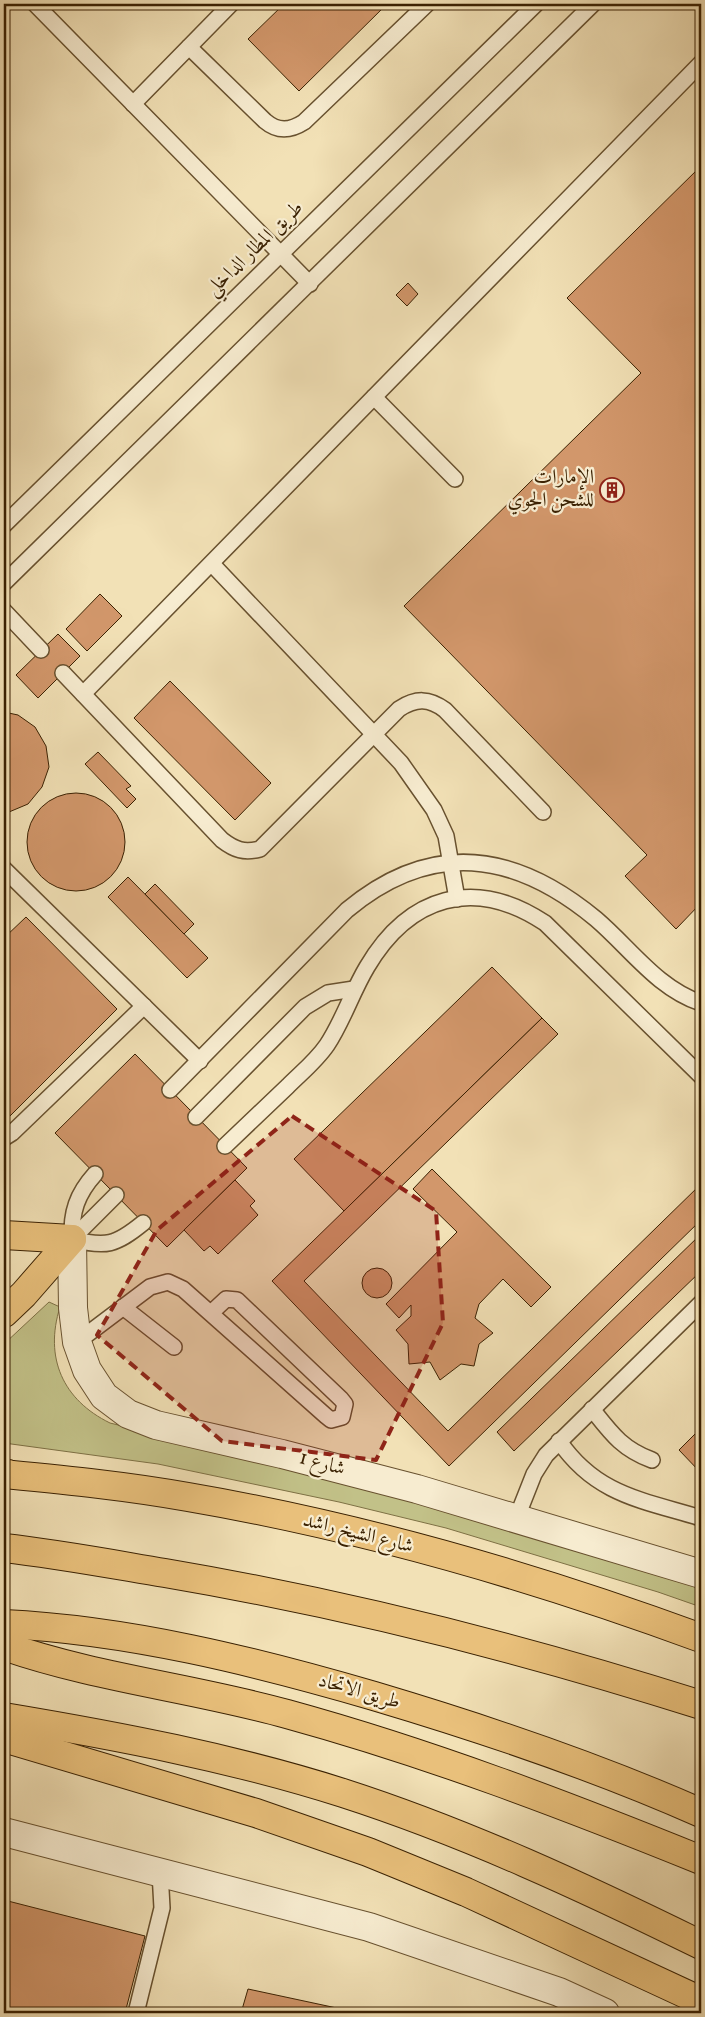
<svg xmlns="http://www.w3.org/2000/svg" width="705" height="2017" viewBox="0 0 705 2017" font-family="Vollkorn,Amiri,serif">
<rect width="100%" height="100%" fill="#f2e1b6"/>
<filter id="stains"><feTurbulence type="fractalNoise" baseFrequency=".004" numOctaves="4"/><feColorMatrix values="0 0 0 0 .2 0 0 0 0 .09 0 0 0 0 .02 0 0 0 .5 -.17"/></filter>
<radialGradient id="worn" r=".72"><stop offset=".6" stop-color="#630" stop-opacity="0"/><stop offset="1" stop-color="#630" stop-opacity=".3"/></radialGradient>
<path fill="#c2c188" stroke="#7e7145" d="M49,1302L60,1307C44,1358 63,1400 110,1423L357,1483L701,1588V1607L658,1592L446,1528L339,1502L158,1464L4,1443V1344Z"/>
<g fill="#d2976b" stroke="#3a2102">
<polygon points="284,4 387,4 299,91 248,39"/>
<polygon points="701,166 701,903 676,929 625,876 647,855 404,606 641,373 567,298"/>
<polygon points="408,283 418,294 407,306 396,295"/>
<polygon points="100,594 122,616 87,651 66,629"/>
<polygon points="58,634 80,656 38,698 16,675"/>
<polygon points="170,681 271,783 235,820 134,718"/>
<polygon points="4,712 18,715 35,727 46,746 49,767 42,787 28,804 9,812 4,812"/>
<polygon points="98,752 131,786 126,789 136,799 127,808 85,764"/>
<circle cx="76" cy="842" r="49"/>
<polygon points="128,877 208,958 187,978 108,897"/>
<polygon points="155,884 194,924 184,934 145,894"/>
<polygon points="26,917 117,1009 7,1119 4,1116 4,938"/>
<polygon points="492,967 542,1018 344,1211 294,1159"/>
<polygon points="542,1018 558,1034 304,1281 448,1431 701,1184 701,1220 449,1466 272,1281"/>
<polygon points="135,1054 247,1168 167,1247 55,1133"/>
<polygon points="432,1169 551,1287 531,1307 503,1279 479,1304 475,1318 493,1333 479,1344 474,1366 461,1364 440,1380 430,1362 409,1364 408,1344 396,1330 411,1316 411,1305 399,1318 386,1304 457,1232 413,1189"/>
<polygon points="235,1180 255,1201 250,1206 258,1215 218,1254 210,1246 204,1251 184,1230"/>
<polygon points="701,1234 701,1271 514,1451 497,1432"/>
<circle cx="377" cy="1283" r="15"/>
<polygon points="701,1428 701,1473 679,1450"/>
<polygon points="4,1900 145,1936 125,2013 4,2013"/>
<polygon points="248,1989 360,2013 241,2013"/>
</g>
<g fill="none" stroke-linecap="round" stroke-linejoin="round">
<defs>
<g id="lane">
<polyline points="35,4 310,284"/>
<path d="M189,47L265,121C278,132 290,131 304,122L427,4"/>
<polyline points="133,104 231,4"/>
<polyline points="374,397 455,479"/>
<polyline points="4,525 536,4"/>
<polyline points="212,564 401,763 434,810 446,836 457,899"/>
<polyline points="4,583 593,4"/>
<polyline points="4,611 41,650"/>
<path d="M63,673L222,840C235,850 244,853 260,849L399,709C416,698 429,698 445,710L543,812"/>
<polyline points="83,694 701,63"/>
<polyline points="4,869 200,1061"/>
<path d="M170,1090L347,910C431,840 514,851 596,919C631,949 657,988 701,1003"/>
<polyline points="196,1117 305,1007 328,993 354,989"/>
<polyline points="4,1138 12,1133 144,1006"/>
<path d="M225,1146C246,1126 267,1106 288,1086C301,1073 316,1061 327,1045C343,1021 352,992 367,967C409,896 474,876 545,923L701,1076"/>
<path d="M72,1239C106,1248 116,1245 143,1223"/>
<path d="M72,1239C71,1212 77,1194 95,1174"/>
<polyline points="72,1239 116,1195"/>
<polyline points="123,1307 174,1347"/>
<polyline points="77,1342 150,1287 168,1282 183,1289 326,1416 331,1420 342,1417 345,1404 341,1399 237,1300 226,1299 211,1313"/>
<path d="M592,1409C611,1433 622,1449 652,1460"/>
<path d="M559,1441C596,1495 642,1500 701,1518"/>
<polyline points="517,1517 534,1474 546,1455 701,1303"/>
<polyline points="136,2013 162,1908 160,1872"/>
</g>
<g id="street">
<polyline points="72,1239 73,1308 77,1342 87,1370 104,1396 128,1414 156,1425 282,1454 417,1489 701,1574"/>
<polyline points="4,1832 369,1927 559,1992 605,2013"/>
</g>
<g id="primary">
<polyline points="4,1235 72,1239"/>
<polyline points="4,1313 24,1294 72,1239"/>
<path d="M4,1474C65,1480 127,1486 188,1497C363,1527 535,1577 701,1638"/>
<polyline points="4,1738 256,1813 368,1852 466,1892 701,2001"/>
</g>
<g id="highway">
<polyline points="4,1475 8,1474"/>
<path d="M4,1548C58,1554 111,1564 165,1573C347,1604 525,1649 701,1705"/>
<path d="M4,1624C129,1630 254,1661 374,1696C485,1729 595,1766 701,1813"/>
<path d="M4,1646C96,1678 194,1688 287,1714C429,1753 565,1805 701,1860"/>
<path d="M4,1717C118,1736 233,1758 343,1793C467,1833 585,1888 701,1945"/>
</g>
</defs>
<use href="#lane" stroke="#68512f" stroke-width="18"/>
<use href="#street" stroke="#68512f" stroke-width="30"/>
<use href="#primary" stroke="#3a2102" stroke-width="30"/>
<use href="#highway" stroke="#3a2102" stroke-width="30"/>
<use href="#lane" stroke="#f7ecd0" stroke-width="15"/>
<use href="#street" stroke="#f7ecd0" stroke-width="28"/>
<use href="#primary" stroke="#e9c07b" stroke-width="28"/>
<use href="#highway" stroke="#e9c07b" stroke-width="28"/>
</g>
<path fill="#8f2418" fill-opacity="0.2" stroke="#8f2418" stroke-width="4" stroke-dasharray="10 6" stroke-linejoin="round" d="M292,1116L436,1211L443,1323L376,1460L222,1441L97,1335L157,1230Z"/>
<defs>
<symbol id="building-ring" viewBox="-11 -11 22 22"><circle r="9.5" fill="#f7ecd0" stroke="#8f2418" stroke-width="1.5"/><path d="M-4-6H4V6H1V3H-1V6H-4ZM-2.5-4.3h1.7v1.8h-1.7ZM.8-4.3h1.7v1.8H.8ZM-2.5-1h1.7V.8h-1.7ZM.8-1h1.7V.8H.8Z" fill="#8f2418"/></symbol>
</defs>
<g fill-rule="evenodd">
<use href="#building-ring" x="598" y="476" width="28" height="28"/>
</g>
<g text-anchor="middle" dominant-baseline="central" stroke-width="4.5" stroke-linejoin="round" paint-order="stroke">
<g font-size="20" fill="#3a2102" stroke="#f7ecd0">
<text transform="translate(255 249) rotate(-44)">طريق المطار الداخلي</text>
<text transform="translate(322 1464) rotate(15)">شارع 1</text>
<text transform="translate(358 1534) rotate(14)">شارع الشيخ راشد</text>
<text transform="translate(359 1692) rotate(16)">طريق الاتحاد</text>
</g>
<g font-size="20" fill="#3a2102" stroke="#f7ecd0" text-anchor="end">
<text x="594" y="478">الإمارات<tspan x="594" dy="23">للشحن الجوي</tspan></text>
</g>
</g>
<rect width="705" height="2017" fill="none" stroke="#f2e1b6" stroke-width="20"/>
<rect x="5" y="5" width="695" height="2007" fill="none" stroke="#3a2102" stroke-width="2.5"/>
<rect x="10" y="10" width="685" height="1997" fill="none" stroke="#3a2102"/>
<rect width="100%" height="100%" filter="url(#stains)"/>
<rect width="100%" height="100%" fill="url(#worn)"/>
</svg>
